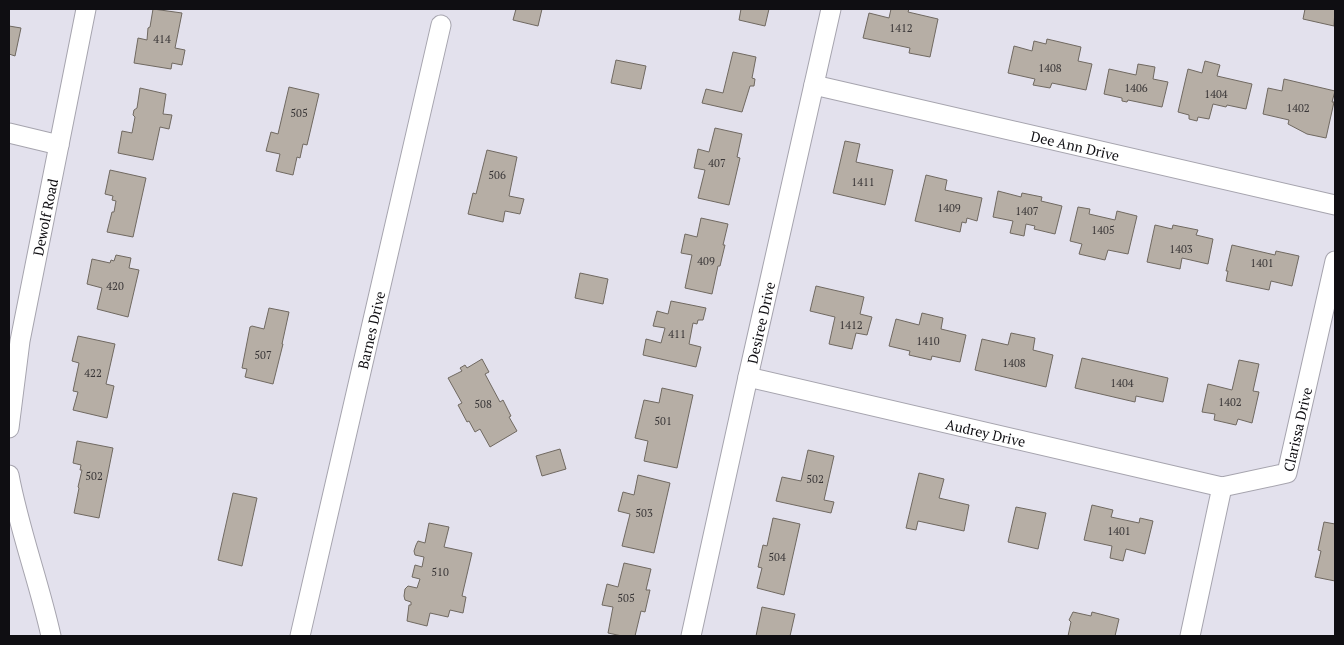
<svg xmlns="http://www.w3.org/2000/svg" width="1344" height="645" viewBox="0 0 1344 645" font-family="'PT Serif',serif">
<rect width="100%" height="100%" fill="#e3e1ed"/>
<g fill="#b6aea5" stroke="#706961">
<polygon points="153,9 182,13 175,48 185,50 182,65 172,63 171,69 134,63 138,38 147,40 148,28 150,27"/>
<polygon points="516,9 542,9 538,26 513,20"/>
<polygon points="741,9 769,9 765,26 739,20"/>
<polygon points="891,9 909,9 908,12 938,19 930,57 909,53 910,48 863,38 869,13 889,18"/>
<polygon points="1305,9 1335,9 1334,26 1303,19"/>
<polygon points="9,26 21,28 15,56 9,54"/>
<polygon points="1047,39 1081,47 1078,61 1092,64 1086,90 1052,83 1050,88 1033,85 1035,79 1008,73 1014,46 1032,51 1034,41 1046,44"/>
<polygon points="733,52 756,57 752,78 755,79 754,86 750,86 742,112 702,103 706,89 723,93"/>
<polygon points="616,60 646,66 641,89 611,83"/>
<polygon points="1205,61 1220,65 1217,76 1252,84 1246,109 1227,105 1226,107 1213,104 1209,119 1198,117 1197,121 1189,119 1189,115 1178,112 1188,69 1202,73"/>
<polygon points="1138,64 1155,67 1153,79 1168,82 1162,107 1128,100 1127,102 1122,101 1122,98 1104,94 1109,69 1136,75"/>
<polygon points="1284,79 1335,91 1332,102 1334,102 1326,138 1307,134 1288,124 1289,120 1263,114 1268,88 1282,91"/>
<polygon points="289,87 319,94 307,145 303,144 300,158 297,157 293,175 276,171 280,154 266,151 271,132 278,134"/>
<polygon points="140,88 166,94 163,114 172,115 169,129 160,127 153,160 118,153 122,131 132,133 135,117 133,115 134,110 137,108"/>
<polygon points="715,128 742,134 737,157 740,158 729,205 698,198 705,170 694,168 698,149 709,152"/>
<polygon points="845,141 860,144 856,162 893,170 885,205 833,193"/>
<polygon points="487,150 517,157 509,196 524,199 520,214 505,211 503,222 468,214 473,193 476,194"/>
<polygon points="110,170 146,178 133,237 107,232 112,212 114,212 116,201 112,200 113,196 105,194"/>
<polygon points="926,175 947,180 945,190 982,198 977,221 967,218 966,223 962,222 960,232 915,221"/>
<polygon points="998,191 1021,197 1022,193 1042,197 1041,201 1062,206 1055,234 1034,229 1035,226 1026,224 1024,236 1010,233 1013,221 993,217"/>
<polygon points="1078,207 1090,209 1089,214 1115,220 1117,211 1137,216 1128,254 1108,250 1105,260 1079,254 1082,244 1070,241"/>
<polygon points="701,218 728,224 723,245 725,245 720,266 718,266 712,294 685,288 692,255 681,253 685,234 697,237"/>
<polygon points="1155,225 1172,229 1173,225 1198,230 1196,235 1213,239 1208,264 1182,258 1180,269 1147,262"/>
<polygon points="1232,245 1275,255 1276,251 1299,256 1292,286 1271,281 1269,290 1226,281 1228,271 1226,271"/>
<polygon points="116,255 131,258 129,268 139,270 128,317 97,309 102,288 87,284 92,259 110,263 111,260 114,261"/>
<polygon points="580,273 608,279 603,304 575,298"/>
<polygon points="816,286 864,297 860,314 872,317 867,335 856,333 852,349 829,344 835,317 810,311"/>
<polygon points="671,301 706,308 703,320 698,320 697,324 693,323 689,344 701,347 696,367 643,355 646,339 661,343 665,328 653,326 657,311 668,314"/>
<polygon points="269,308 289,312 282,344 283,344 273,384 245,377 247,369 242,368 250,327 252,326 264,329"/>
<polygon points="922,313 943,318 941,329 966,335 960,362 932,356 931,360 909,355 910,351 889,346 896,319 919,325"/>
<polygon points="1011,333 1035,338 1033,350 1053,355 1046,387 975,370 982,339 1008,345"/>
<polygon points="78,336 115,344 106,384 114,386 107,418 73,410 78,392 73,391 79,363 72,361"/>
<polygon points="1082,358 1168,378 1163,402 1136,396 1135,402 1075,388"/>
<polygon points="482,359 489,372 485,374 500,402 503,400 511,416 509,417 517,431 490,447 480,429 475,432 469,421 467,422 458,405 462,403 448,378 462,371 460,368 465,365 467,368"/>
<polygon points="1239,360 1259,364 1253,391 1259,392 1252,423 1238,419 1236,425 1214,420 1215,414 1202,412 1208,384 1232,390"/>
<polygon points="662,388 693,395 677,468 644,461 648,441 635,438 644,400 659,403"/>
<polygon points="77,441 113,448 99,518 74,513 79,488 78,487 82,470 80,470 81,465 73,463"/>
<polygon points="560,449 566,469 542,476 536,456"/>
<polygon points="808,450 834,456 824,500 834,502 831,513 776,501 782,477 801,481"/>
<polygon points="919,473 944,479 939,498 969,505 964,531 918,521 916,530 906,528"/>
<polygon points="638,475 670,483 654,553 622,546 630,514 618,511 623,492 634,495"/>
<polygon points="233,493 257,498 242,566 218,560"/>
<polygon points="1092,505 1113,510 1111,517 1139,523 1140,518 1153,521 1145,554 1126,549 1123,561 1110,558 1112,546 1084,540"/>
<polygon points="1016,507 1046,513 1038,549 1008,542"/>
<polygon points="773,518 800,524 784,595 757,588 762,568 758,567 763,545 767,546"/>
<polygon points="1324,522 1335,524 1335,581 1315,577 1321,551 1318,550"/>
<polygon points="429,523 449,527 444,547 472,553 462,596 466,597 463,613 450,610 448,617 430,613 427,626 407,621 409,605 411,605 411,602 405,600 404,596 405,589 408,586 417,588 420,579 412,577 415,565 422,567 424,557 415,555 414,551 416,545 418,541 425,543"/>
<polygon points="624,563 651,569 646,590 650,590 645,612 641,611 635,636 622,636 608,633 613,607 602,605 607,584 618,587"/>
<polygon points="762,607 795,614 790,636 756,636"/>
<polygon points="1073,612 1091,616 1092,612 1119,619 1115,636 1068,636 1071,622 1069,620"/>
</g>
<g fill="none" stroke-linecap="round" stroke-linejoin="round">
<defs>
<g id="street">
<path id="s1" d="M814,85L1335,205"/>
<polyline points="9,133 59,145"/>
<path id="s2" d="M748,377L1222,487L1287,473L1335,261"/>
<path id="s3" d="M9,428L20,341L86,9"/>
<path d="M9,475C19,529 39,582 51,636"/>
<path id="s4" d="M300,636L441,25"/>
<path id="s5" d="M691,636L748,377L831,9"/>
<polyline points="1190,636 1222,487"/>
</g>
</defs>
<use href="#street" stroke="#a6a4ae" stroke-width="21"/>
<use href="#street" stroke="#fff" stroke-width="19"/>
</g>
<g text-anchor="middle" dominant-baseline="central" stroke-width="4" stroke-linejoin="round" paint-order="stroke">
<g font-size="11" fill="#393637">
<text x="901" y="28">1412</text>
<text x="162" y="39">414</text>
<text x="1050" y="68">1408</text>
<text x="1136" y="88">1406</text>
<text x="1216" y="94">1404</text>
<text x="1298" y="108">1402</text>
<text x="299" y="113">505</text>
<text x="717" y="163">407</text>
<text x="497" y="175">506</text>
<text x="863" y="182">1411</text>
<text x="949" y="208">1409</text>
<text x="1027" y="211">1407</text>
<text x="1103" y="230">1405</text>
<text x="1181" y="249">1403</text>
<text x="706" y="261">409</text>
<text x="1262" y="263">1401</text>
<text x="115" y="286">420</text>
<text x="851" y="325">1412</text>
<text x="677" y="334">411</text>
<text x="928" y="341">1410</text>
<text x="263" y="355">507</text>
<text x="1014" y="363">1408</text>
<text x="93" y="373">422</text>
<text x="1122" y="383">1404</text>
<text x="1230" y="402">1402</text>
<text x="483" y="404">508</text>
<text x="663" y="421">501</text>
<text x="94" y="476">502</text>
<text x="815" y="479">502</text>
<text x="644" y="513">503</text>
<text x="1119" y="531">1401</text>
<text x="777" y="557">504</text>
<text x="440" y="572">510</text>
<text x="626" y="598">505</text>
</g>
<g font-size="14" fill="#0f0e12" stroke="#fff">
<text stroke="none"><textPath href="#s1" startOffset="268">Dee Ann Drive</textPath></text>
<text stroke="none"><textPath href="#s3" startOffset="214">Dewolf Road</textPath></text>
<text stroke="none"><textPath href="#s5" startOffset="321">Desiree Drive</textPath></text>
<text stroke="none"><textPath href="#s4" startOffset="314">Barnes Drive</textPath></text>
<text stroke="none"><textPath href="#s2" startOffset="598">Clarissa Drive</textPath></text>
<text stroke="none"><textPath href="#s2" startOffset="244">Audrey Drive</textPath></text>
</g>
</g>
<rect width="1344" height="645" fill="none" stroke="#0f0e12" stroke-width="20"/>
</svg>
